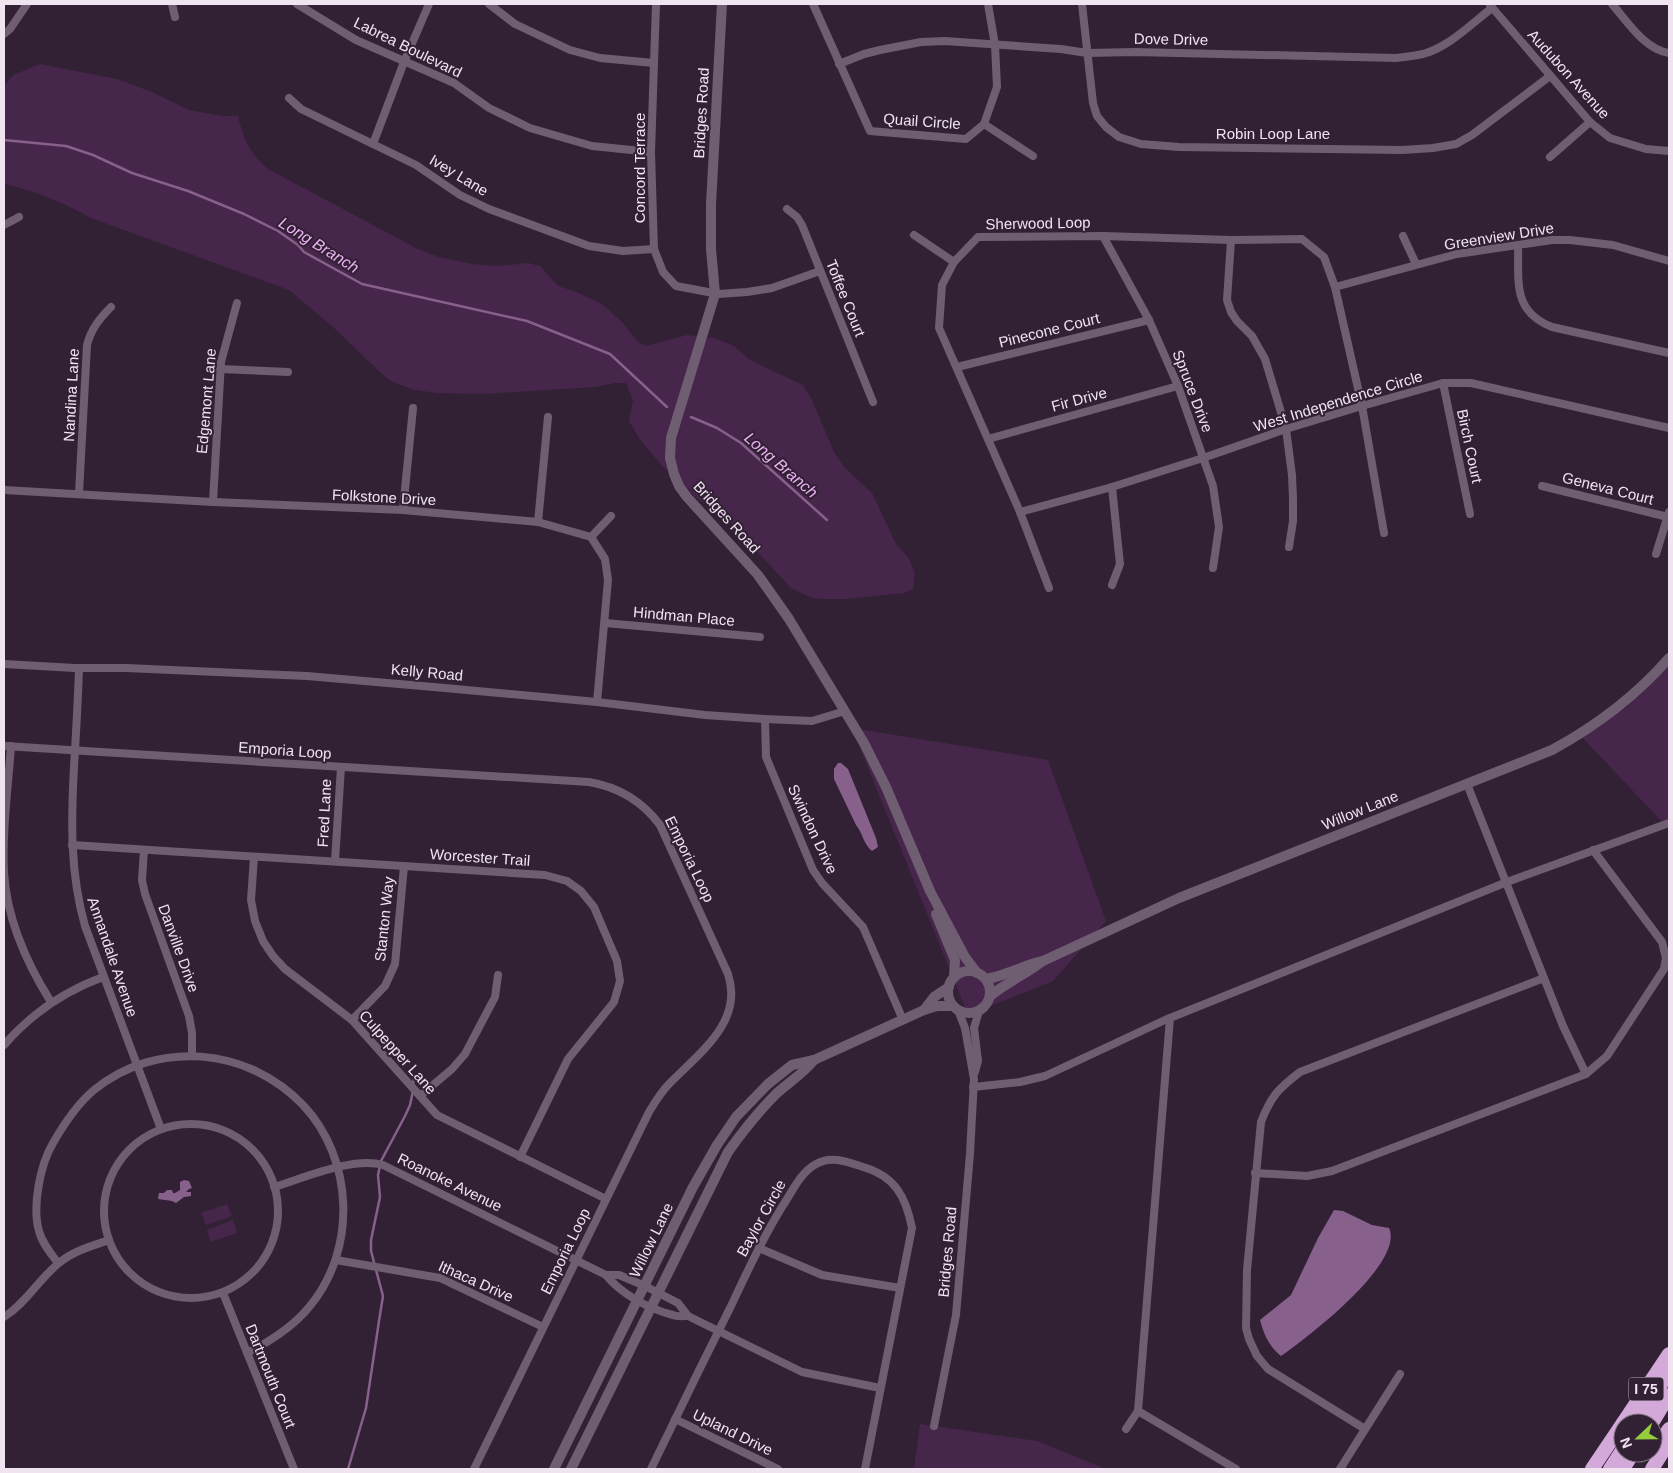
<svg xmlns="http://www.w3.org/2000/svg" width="1673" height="1473" viewBox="0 0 1673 1473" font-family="Arial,sans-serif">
<rect width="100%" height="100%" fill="#322134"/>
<g fill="#46264b">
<path d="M40,64L117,79L152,92L189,110L222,116H238C243,138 250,154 268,169L418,249L439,257L473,264L496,266L528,263L540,266L558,286L574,291L602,304L622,322L638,342L646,346L687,335L714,338L734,346L750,360L803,385L812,400L834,452L845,468L872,493L896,544L908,557L915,573L913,589L904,593L847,599H824L812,598L791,588L727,519L694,496L689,489L663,467L641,441L629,421L633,400L626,383H615L596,387L483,394L437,393L414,390L393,382L383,375L333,327L289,290L91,218C63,202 35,191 4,184V86L13,75Z"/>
<polygon points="1669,656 1669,829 1578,733 1627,707 1660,672"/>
<polygon points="852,728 1048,760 1106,921 1053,981 968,1015"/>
<polygon points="227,1204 232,1216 206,1225 201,1213"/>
<polygon points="233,1220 237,1233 211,1242 207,1230"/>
<polygon points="920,1424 1037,1441 1106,1469 914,1469"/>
</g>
<g fill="#87608c">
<path d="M838,763H841L848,769L876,838L878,847L872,851C863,844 863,833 856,825L834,779V769Z"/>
<polygon points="184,1180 189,1181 192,1188 189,1189 186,1192 191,1192 191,1196 184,1197 176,1203 172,1201 158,1199 159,1193 164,1193 167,1190 172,1190 173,1193 175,1193 180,1190 180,1182"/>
<path d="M1334,1210L1343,1211L1372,1225L1389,1228C1405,1263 1307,1338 1281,1356C1269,1346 1264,1335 1260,1320L1291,1295L1318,1238Z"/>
</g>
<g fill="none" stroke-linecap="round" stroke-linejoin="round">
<g stroke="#87608c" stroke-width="2.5">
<polyline points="4,140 66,146 93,155 132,173 188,191 244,214 278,231 298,245 304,252 362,284 527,321 610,354 667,407"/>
<polyline points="691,417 717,428 741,443 827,520"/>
<polyline points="413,1086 414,1075"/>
<polyline points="348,1469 366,1408 379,1321 383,1296 371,1251 371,1240 380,1197 378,1175 381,1161 405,1116 410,1105 413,1091"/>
</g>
<g stroke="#6f5e71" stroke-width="8">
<polyline points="172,4 175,17"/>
<polyline points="297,4 356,40 454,83 489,108 530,128 592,146 651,152"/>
<polyline points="489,4 515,24 570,50 600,58 654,63"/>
<polyline points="656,4 651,152 654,249 663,272 676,286 719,294 747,292 772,288 820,271"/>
<polyline points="813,4 870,131 966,139 984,124 997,87 995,45 988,4"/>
<polyline points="1082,4 1093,103 1097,116 1106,127 1119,137 1141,144 1179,147 1402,150 1433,148 1456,144 1472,135 1550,76"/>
<path d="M1612,4C1627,21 1645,50 1669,53"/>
<polyline points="1490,5 1590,122 1610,138 1646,149 1669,151"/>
<polyline points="4,34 10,29 27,4"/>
<path d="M839,64L864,54L880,50L921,42L945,41L1061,49L1087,53L1135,52L1396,58C1405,57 1414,56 1423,54C1449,47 1471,24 1492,8"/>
<polyline points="289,98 301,109 416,165 460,195 489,209 589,246 623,251 654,249"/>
<polyline points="984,124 1033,156"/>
<polyline points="373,144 404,62 429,4"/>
<polyline points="1550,157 1590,122"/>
<polyline points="787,209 797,217 802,225 873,402"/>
<polyline points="4,225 19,217"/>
<polyline points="914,235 954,262"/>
<polyline points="1103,236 1149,320 1178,386 1213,486 1219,527 1213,568"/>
<polyline points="1403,236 1416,264"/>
<polyline points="1231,240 1227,300 1231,312 1237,321 1252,336 1265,359 1286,429 1292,475 1293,499 1293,521 1289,547"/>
<path d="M1518,245C1519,282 1512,311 1552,327L1669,353"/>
<polyline points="1335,287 1457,254 1552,240 1570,240 1613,245 1669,261"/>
<polyline points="957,367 1149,320"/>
<polyline points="220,369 288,372"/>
<polyline points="1443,383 1470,514"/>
<polyline points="988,439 1178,386"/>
<polyline points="1542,486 1668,517"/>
<polyline points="1112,487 1120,564 1112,585"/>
<polyline points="4,490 213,502 403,510 538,522 591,537 605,559 608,580 597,702"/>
<path d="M79,493L87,345C91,329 100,318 111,307"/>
<polyline points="213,502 221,362 237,303"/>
<polyline points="403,510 413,408"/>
<polyline points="1020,512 1112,487 1203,458 1286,429 1362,406 1443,383 1471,383 1669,428"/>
<polyline points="538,522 548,417"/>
<polyline points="591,537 611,516"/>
<polyline points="1656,554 1669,512"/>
<polyline points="1049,588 1020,512 939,328 942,285 954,262 978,237 1103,236 1231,240 1302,239 1324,257 1335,287 1362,406 1384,533"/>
<polyline points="605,623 760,637"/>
<polyline points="4,664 75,668 126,668 307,676 445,688 597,702 705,715 765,719 812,721 845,711"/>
<path d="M79,668C78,701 76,734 74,767C71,822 70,873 85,926L161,1129"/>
<polyline points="765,719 766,757 813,870 822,883 863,927 903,1020"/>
<path d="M4,746L589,782C619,787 642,801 660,825L728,974C744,1022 699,1053 669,1084C661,1092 655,1102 649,1112L474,1469"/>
<path d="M11,746C8,788 2,831 4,873C7,919 27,964 51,1002"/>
<polyline points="1467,784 1563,1026 1586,1074"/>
<polyline points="72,845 545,875 567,881 581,891 594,907 617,961 620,981 614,1002 568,1059 520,1157"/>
<polyline points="144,850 142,880 145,894 189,1016 192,1033 192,1055"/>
<polyline points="254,857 251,900 255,921 263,941 273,956 285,969 352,1020 437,1115 606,1199"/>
<polyline points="335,861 341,767"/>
<polyline points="352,1020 385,986 395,964 404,866"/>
<path d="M4,1045C31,1014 65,991 103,977"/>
<polyline points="975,1072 978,1061 974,1028 979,1011"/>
<polyline points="973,1087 1020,1082 1045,1076 1165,1020 1507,882 1669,823"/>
<polyline points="420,1096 452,1069 465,1054 495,997 498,975"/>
<circle cx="191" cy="1211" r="87"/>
<polyline points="1255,1173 1307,1176 1332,1171 1586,1074 1607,1056 1664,969 1666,958 1662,942 1593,850"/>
<path d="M274,1187C304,1178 354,1156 383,1165L606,1275C621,1294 649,1309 673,1315C677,1317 683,1316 688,1316"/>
<polyline points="759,1248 822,1275 900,1288"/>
<polyline points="336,1260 440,1278 543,1327"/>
<path d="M58,1263C51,1254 42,1243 39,1231C32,1207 40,1165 53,1143C64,1124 77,1104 94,1090C157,1039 248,1047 303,1105C354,1159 357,1249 310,1306C293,1327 271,1341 247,1353"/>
<polyline points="606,1275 619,1275 645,1286 678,1303 688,1316 802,1372 880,1388"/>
<polyline points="223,1293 294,1469"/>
<path d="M4,1317C26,1303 39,1279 59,1263C73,1251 92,1246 109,1240"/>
<polyline points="1138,1411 1236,1469"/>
<polyline points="675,1419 778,1469"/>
<polyline points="934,1426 956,1315 970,1154 974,1079 965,1028 958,1010"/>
<polyline points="1126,1429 1138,1411 1170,1018"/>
<path d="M1365,1429L1268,1369L1257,1356L1249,1339L1246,1328L1247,1270L1261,1122C1271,1096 1278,1089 1300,1072L1544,978"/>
<path d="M651,1469C677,1415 704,1360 731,1306C748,1270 765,1233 787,1199C795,1186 802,1172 816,1164C831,1155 848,1162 863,1167C895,1176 906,1197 912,1228L865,1469"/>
<polyline points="1340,1469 1400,1374"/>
</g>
<g stroke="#6f5e71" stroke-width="10">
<polyline points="722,4 711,204 711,249 715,294 671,438 670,458 674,474 679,486 687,497 758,575 789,619 864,743 886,787 930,891 965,957 977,973"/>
<polyline points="936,914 955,960 954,977"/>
<circle cx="969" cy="992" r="21"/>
<path d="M986,979C1006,976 1023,965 1043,961L1179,898L1552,750C1596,726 1636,696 1669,658"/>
<path d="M990,996C1006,983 1024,975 1040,963"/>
<polyline points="924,1010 934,997 949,987"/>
<polyline points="554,1469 693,1187 717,1145 736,1117 768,1084 792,1065 814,1060 924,1010 937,1006 953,1006"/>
<path d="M571,1469L728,1152C743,1131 758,1112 776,1094C789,1082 803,1074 814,1060"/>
</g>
<g stroke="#d2a9d8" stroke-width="14">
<polyline points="1623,1423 1669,1354"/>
<polyline points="1638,1423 1669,1371"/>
<polyline points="1652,1423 1669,1395"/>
<polyline points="1656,1447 1669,1429"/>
<polyline points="1592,1469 1623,1423"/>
<polyline points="1610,1469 1623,1449"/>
<polyline points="1623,1469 1633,1453"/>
<polyline points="1652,1469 1669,1442"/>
</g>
</g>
<g text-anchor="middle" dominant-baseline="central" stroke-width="4" stroke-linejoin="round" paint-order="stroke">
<rect fill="#322134" stroke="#b6aab8" stroke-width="1" x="1628.5" y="1377.5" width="35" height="23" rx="4"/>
<g font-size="14" font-weight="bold" fill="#efe4f0">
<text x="1646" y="1389">I 75</text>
</g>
<g font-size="15" fill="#efe4f0" stroke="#322134">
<text transform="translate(1171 39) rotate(1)">Dove Drive</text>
<text transform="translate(408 47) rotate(26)">Labrea Boulevard</text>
<text transform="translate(1569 74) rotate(48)">Audubon Avenue</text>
<text transform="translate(701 113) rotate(-87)">Bridges Road</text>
<text transform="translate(922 121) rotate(4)">Quail Circle</text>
<text x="1273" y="133">Robin Loop Lane</text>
<text transform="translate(639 168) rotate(-90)">Concord Terrace</text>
<text transform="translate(459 175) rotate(31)">Ivey Lane</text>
<text transform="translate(1038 223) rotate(-1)">Sherwood Loop</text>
<text transform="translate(1499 236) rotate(-9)">Greenview Drive</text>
<text transform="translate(846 298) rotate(68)">Toffee Court</text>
<text transform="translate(1049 330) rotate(-14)">Pinecone Court</text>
<text transform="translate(1193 391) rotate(69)">Spruce Drive</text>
<text transform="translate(71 395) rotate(-87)">Nandina Lane</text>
<text transform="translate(1079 399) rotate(-15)">Fir Drive</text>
<text transform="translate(206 401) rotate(-85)">Edgemont Lane</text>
<text transform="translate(1338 401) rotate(-17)">West Independence Circle</text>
<text transform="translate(1470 446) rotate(78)">Birch Court</text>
<text transform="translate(1608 488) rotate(14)">Geneva Court</text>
<text transform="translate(384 497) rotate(3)">Folkstone Drive</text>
<text transform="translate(727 517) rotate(48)">Bridges Road</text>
<text transform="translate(684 616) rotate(5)">Hindman Place</text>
<text transform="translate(427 672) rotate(5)">Kelly Road</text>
<text transform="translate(285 750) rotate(4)">Emporia Loop</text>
<text transform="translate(1360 810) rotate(-22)">Willow Lane</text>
<text transform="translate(324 813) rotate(-87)">Fred Lane</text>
<text transform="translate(813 829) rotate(65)">Swindon Drive</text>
<text transform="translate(480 857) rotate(4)">Worcester Trail</text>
<text transform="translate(690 859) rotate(64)">Emporia Loop</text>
<text transform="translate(384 919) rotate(-84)">Stanton Way</text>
<text transform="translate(179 948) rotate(70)">Danville Drive</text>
<text transform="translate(113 957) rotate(71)">Annandale Avenue</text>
<text transform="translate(398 1052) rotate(48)">Culpepper Lane</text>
<text transform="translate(450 1182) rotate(26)">Roanoke Avenue</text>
<text transform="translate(761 1218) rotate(-61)">Baylor Circle</text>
<text transform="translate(651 1240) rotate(-64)">Willow Lane</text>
<text transform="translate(565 1251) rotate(-64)">Emporia Loop</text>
<text transform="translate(947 1252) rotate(-85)">Bridges Road</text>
<text transform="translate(476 1281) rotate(24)">Ithaca Drive</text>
<text transform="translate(271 1376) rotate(68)">Dartmouth Court</text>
<text transform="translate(733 1432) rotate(26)">Upland Drive</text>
</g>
<g font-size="16" font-style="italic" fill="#ecb2f4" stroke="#322134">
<text transform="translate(319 245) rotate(32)">Long Branch</text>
<text transform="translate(781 465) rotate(41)">Long Branch</text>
</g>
</g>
<rect width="1673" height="1473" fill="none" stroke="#efe4f0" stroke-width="10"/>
<g transform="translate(1638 1438) rotate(248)"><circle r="24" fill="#322134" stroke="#7e6f7f"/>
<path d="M0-4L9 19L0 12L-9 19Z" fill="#94cc3c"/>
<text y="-8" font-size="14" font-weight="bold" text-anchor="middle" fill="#efe4f0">N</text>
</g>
</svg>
